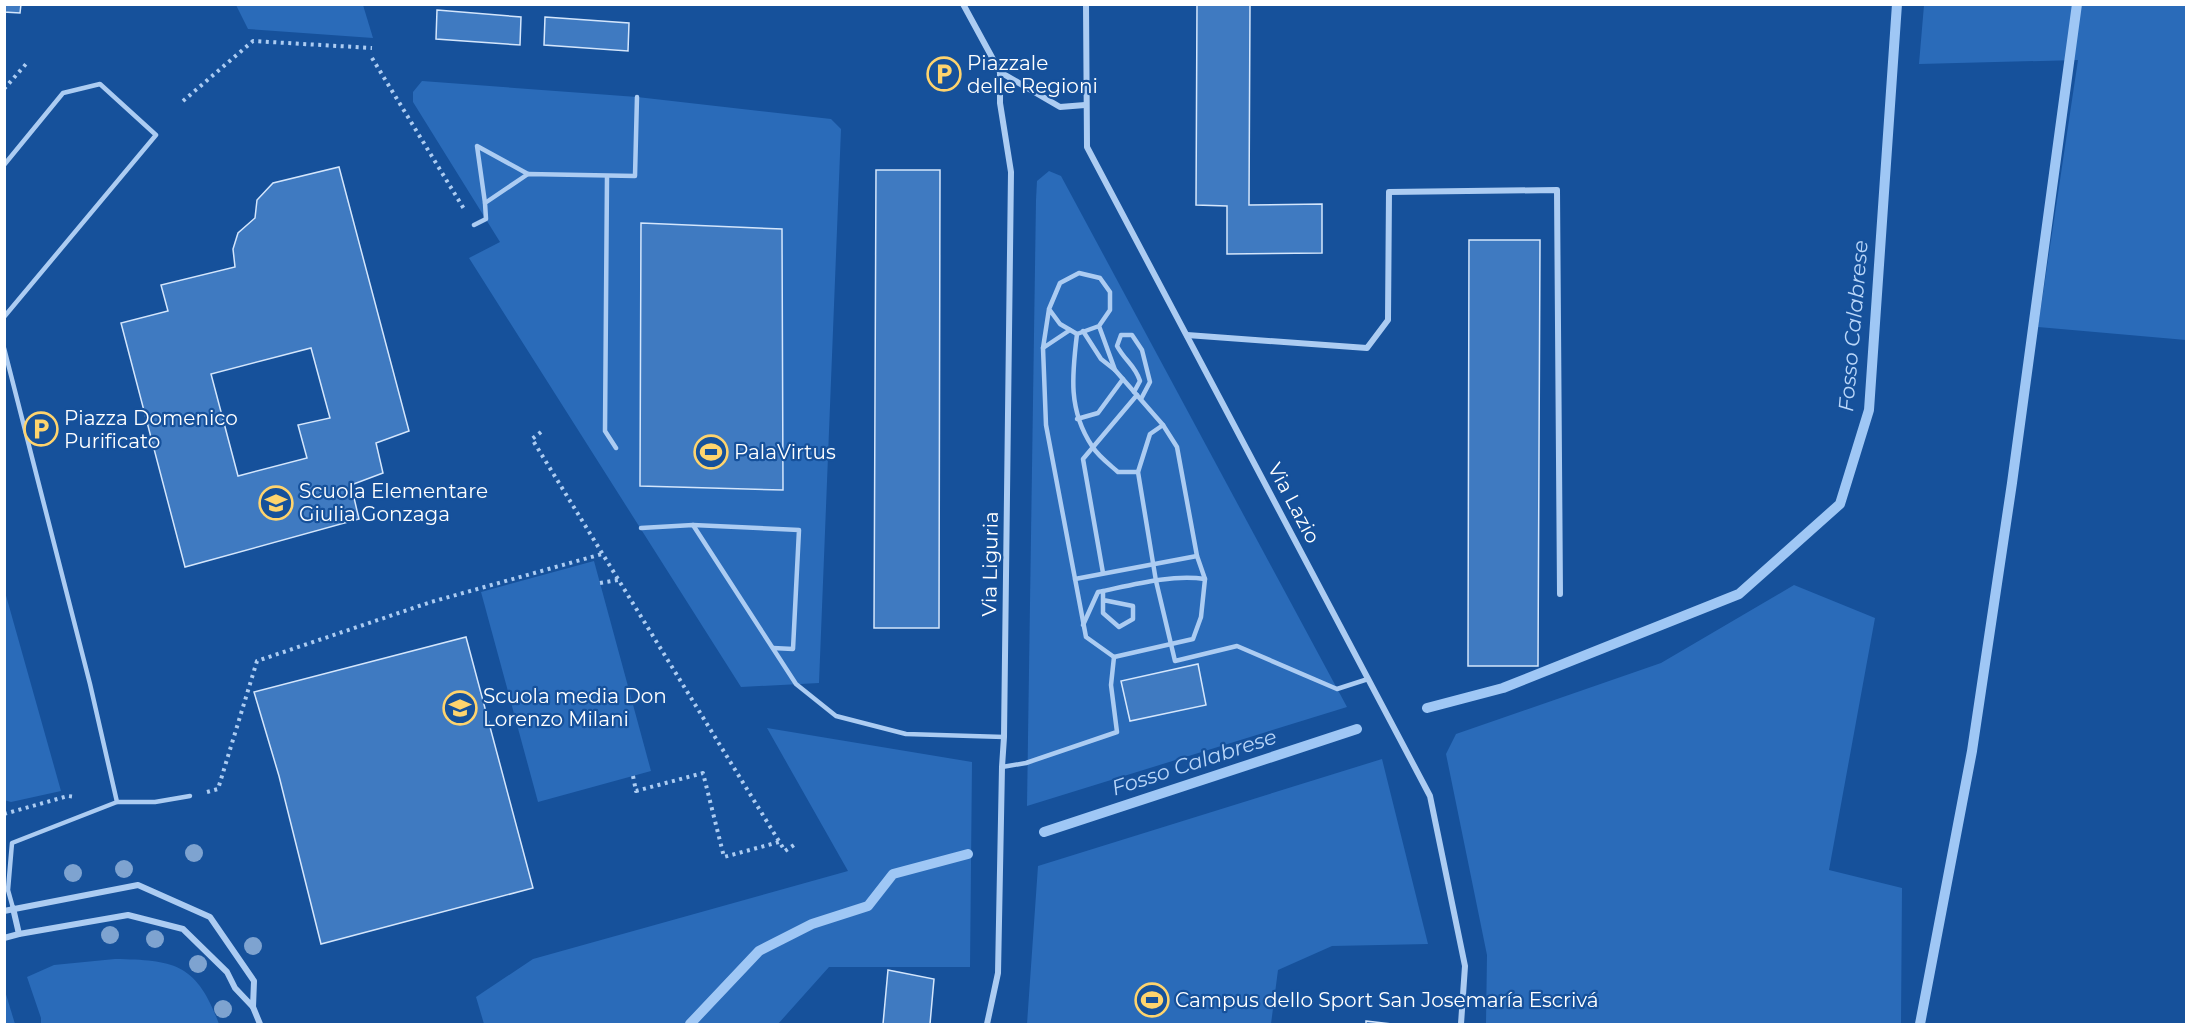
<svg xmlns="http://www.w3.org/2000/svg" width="2191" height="1029" viewBox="0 0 2191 1029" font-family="Montserrat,sans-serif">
<rect width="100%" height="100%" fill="#16519b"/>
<g fill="#2a6bb9">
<polygon points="236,5 363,5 373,38 248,29"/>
<polygon points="1924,5 2186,5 2186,340 2038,327 2078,60 1919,64"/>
<polygon points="422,81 637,97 831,119 841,129 819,683 741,687 469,258 500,242 413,102 413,92"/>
<polygon points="1049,171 1061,176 1347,707 1027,806 1036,200 1037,181"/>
<polygon points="594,561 651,771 538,802 481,592"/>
<polygon points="1794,585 1875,618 1829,870 1902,888 1901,1024 1486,1024 1487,955 1446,754 1456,734 1661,663"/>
<polygon points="5,592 61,791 11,802 4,800"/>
<polygon points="767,728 972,762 970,967 829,967 778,1024 484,1024 476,997 533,959 848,871"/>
<polygon points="1382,759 1428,944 1332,946 1278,970 1271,1024 1027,1024 1038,866"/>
<path d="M115,959C175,960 197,964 219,1024H41V1018L27,977L54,965Z"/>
<polygon points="4,991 5,991 15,1024 5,1024"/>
</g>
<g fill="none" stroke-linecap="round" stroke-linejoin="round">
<g stroke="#9fc7f5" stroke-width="10">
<polyline points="1427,708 1503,688 1739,594 1840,504 1869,410 1897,4"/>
<polyline points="1044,832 1357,729"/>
<polyline points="690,1024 759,951 812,924 868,906 893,874 968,854"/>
<polyline points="1920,1024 1972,751 2012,483 2077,4"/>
</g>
</g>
<g fill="#3f7ac1" stroke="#d4e6fc" stroke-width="1.5" fill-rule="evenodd">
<polygon points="4,4 21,4 20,13 4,12"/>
<polygon points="1197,4 1250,4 1249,205 1322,204 1322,253 1227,254 1227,206 1196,205"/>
<polygon points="437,10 521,17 520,45 436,39"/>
<polygon points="545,17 629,23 628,51 544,45"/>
<path d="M339,167L409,431L376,443L383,473L351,485L359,519L185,567L121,323L168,311L161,285L235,267L233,249L238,233L255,218L257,200L273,183ZM311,348L330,418L298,425L307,458L238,476L211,374Z"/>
<polygon points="876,170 940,170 939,628 874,628"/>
<polygon points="641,223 782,229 783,490 640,486"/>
<polygon points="1469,240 1540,240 1538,666 1468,666"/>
<polygon points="466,637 533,888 321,944 279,776 254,692"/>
<polygon points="1198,664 1206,705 1130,721 1121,681"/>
<polygon points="888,970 934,979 930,1024 883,1024"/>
<polygon points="1366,1021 1392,1024 1366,1024"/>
</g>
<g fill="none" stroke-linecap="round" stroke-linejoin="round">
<g stroke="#acccf2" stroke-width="4" stroke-dasharray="3 4.5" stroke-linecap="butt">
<polyline points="372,58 464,209"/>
<polyline points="4,89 26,64"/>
<polyline points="183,101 253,41 372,48"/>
<polyline points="541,432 532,439 785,851 794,845"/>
<polyline points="600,583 618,580"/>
<polyline points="633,776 636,791 703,773 724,857 779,842"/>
<polyline points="207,792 218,789 257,661 431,602 602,554"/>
<polyline points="4,814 68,796 76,797"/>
</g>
<g stroke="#acccf2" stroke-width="4.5">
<polyline points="4,165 63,93 100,84 156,135 4,317"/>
<polyline points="607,177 605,431 616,448"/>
<polyline points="485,203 477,146 528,174"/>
<polyline points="474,225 486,219 485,203 528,174 635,176 637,97"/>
<polyline points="1049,309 1060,324 1077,334 1099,326 1110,310 1110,292 1100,278 1079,273 1060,283 1049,309 1043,348 1046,425 1086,637 1114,657 1193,639 1201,617 1205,579 1197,556 1177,447 1163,425 1115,370 1099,326"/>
<polyline points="1083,331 1101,359 1115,370"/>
<path d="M1077,334C1072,375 1068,410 1092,446C1098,456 1109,464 1118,472H1138"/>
<polyline points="4,348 90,684 117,802 12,843 8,890 13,908"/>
<polyline points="1043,348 1070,330"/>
<path d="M1134,392L1140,381C1135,365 1125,361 1117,346L1121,335H1132L1142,350L1150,382L1141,399"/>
<polyline points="1077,419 1098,413 1123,379"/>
<polyline points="1163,425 1150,434 1138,472 1156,581 1175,661 1237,646 1337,689 1368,679"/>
<polyline points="693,525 796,684 836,716 906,734 1004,737"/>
<polyline points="641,528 693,525 799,530 793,649 773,648"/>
<polyline points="1103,573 1083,459 1137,395"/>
<polyline points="1075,579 1197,556"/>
<polyline points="1103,600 1133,606 1133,619 1119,627 1103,613 1103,591"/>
<path d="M1083,625L1098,592C1132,585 1171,574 1205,579"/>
<polyline points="1002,767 1026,763 1117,732 1111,685 1114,657"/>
<polyline points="117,802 155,802 190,796"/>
</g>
<g stroke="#acccf2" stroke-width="6">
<polyline points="963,4 1000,72"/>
<polyline points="1086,4 1087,147 1430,796 1465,966 1461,1024"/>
<polyline points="1187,335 1367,348 1388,320 1389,192 1557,190 1560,594"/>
<polyline points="13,908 19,934"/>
<polyline points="4,911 138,885 210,917 254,981 253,1007 235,988 227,972 183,929 128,915 19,934 4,938"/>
<polyline points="253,1007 260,1024"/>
<polyline points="987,1024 998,973 1002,767 1004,737 1011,172 1000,103 1000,72 1060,107 1085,105"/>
</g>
</g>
<g fill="#7ea3d0">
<circle cx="194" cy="853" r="9"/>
<circle cx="124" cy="869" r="9"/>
<circle cx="73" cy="873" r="9"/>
<circle cx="110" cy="935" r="9"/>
<circle cx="155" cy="939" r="9"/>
<circle cx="253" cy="946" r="9"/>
<circle cx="198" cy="964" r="9"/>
<circle cx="223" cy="1009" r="9"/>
</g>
<defs>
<symbol id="parking-ring" viewBox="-11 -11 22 22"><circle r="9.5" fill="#16519b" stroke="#ffd46d" stroke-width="1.5"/><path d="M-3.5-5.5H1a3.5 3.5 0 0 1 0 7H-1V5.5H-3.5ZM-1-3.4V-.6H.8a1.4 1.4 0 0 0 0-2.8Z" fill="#ffd46d"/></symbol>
<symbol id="stadium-ring" viewBox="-11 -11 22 22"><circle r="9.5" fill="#16519b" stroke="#ffd46d" stroke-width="1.5"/><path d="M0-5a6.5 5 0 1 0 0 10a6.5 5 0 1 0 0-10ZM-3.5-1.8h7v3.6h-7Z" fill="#ffd46d"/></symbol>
<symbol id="school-ring" viewBox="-11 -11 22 22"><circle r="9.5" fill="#16519b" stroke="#ffd46d" stroke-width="1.5"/><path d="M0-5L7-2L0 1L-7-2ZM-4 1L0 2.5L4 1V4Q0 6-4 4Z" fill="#ffd46d"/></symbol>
</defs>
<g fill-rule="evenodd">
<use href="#parking-ring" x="925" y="55" width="38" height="38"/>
<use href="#parking-ring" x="22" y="410" width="38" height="38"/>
<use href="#stadium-ring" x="692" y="433" width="38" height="38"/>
<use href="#school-ring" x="257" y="484" width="38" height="38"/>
<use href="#school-ring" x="441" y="689" width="38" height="38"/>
<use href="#stadium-ring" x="1133" y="981" width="38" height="38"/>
</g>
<g text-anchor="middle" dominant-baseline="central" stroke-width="4.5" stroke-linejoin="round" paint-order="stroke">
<g font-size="20" fill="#fff" stroke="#16519b" text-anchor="start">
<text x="967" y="63">Piazzale<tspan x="967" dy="23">delle Regioni</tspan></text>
<text x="64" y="418">Piazza Domenico<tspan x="64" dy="23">Purificato</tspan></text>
<text x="734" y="452">PalaVirtus</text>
<text x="299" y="491">Scuola Elementare<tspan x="299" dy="23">Giulia Gonzaga</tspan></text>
<text x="483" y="696">Scuola media Don<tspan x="483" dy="23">Lorenzo Milani</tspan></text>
<text x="1175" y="1000">Campus dello Sport San Josemaría Escrivá</text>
</g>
<g font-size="20" fill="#fff" stroke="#16519b">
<text transform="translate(1294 503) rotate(62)">Via Lazio</text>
<text transform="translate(990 564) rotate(-89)">Via Liguria</text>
</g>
<g font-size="21" font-style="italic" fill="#b9d6f9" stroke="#16519b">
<text transform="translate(1853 326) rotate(-85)">Fosso Calabrese</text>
<text transform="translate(1194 762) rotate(-18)">Fosso Calabrese</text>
</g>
</g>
<rect width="2191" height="1029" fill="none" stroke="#ffffff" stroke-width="12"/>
</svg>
